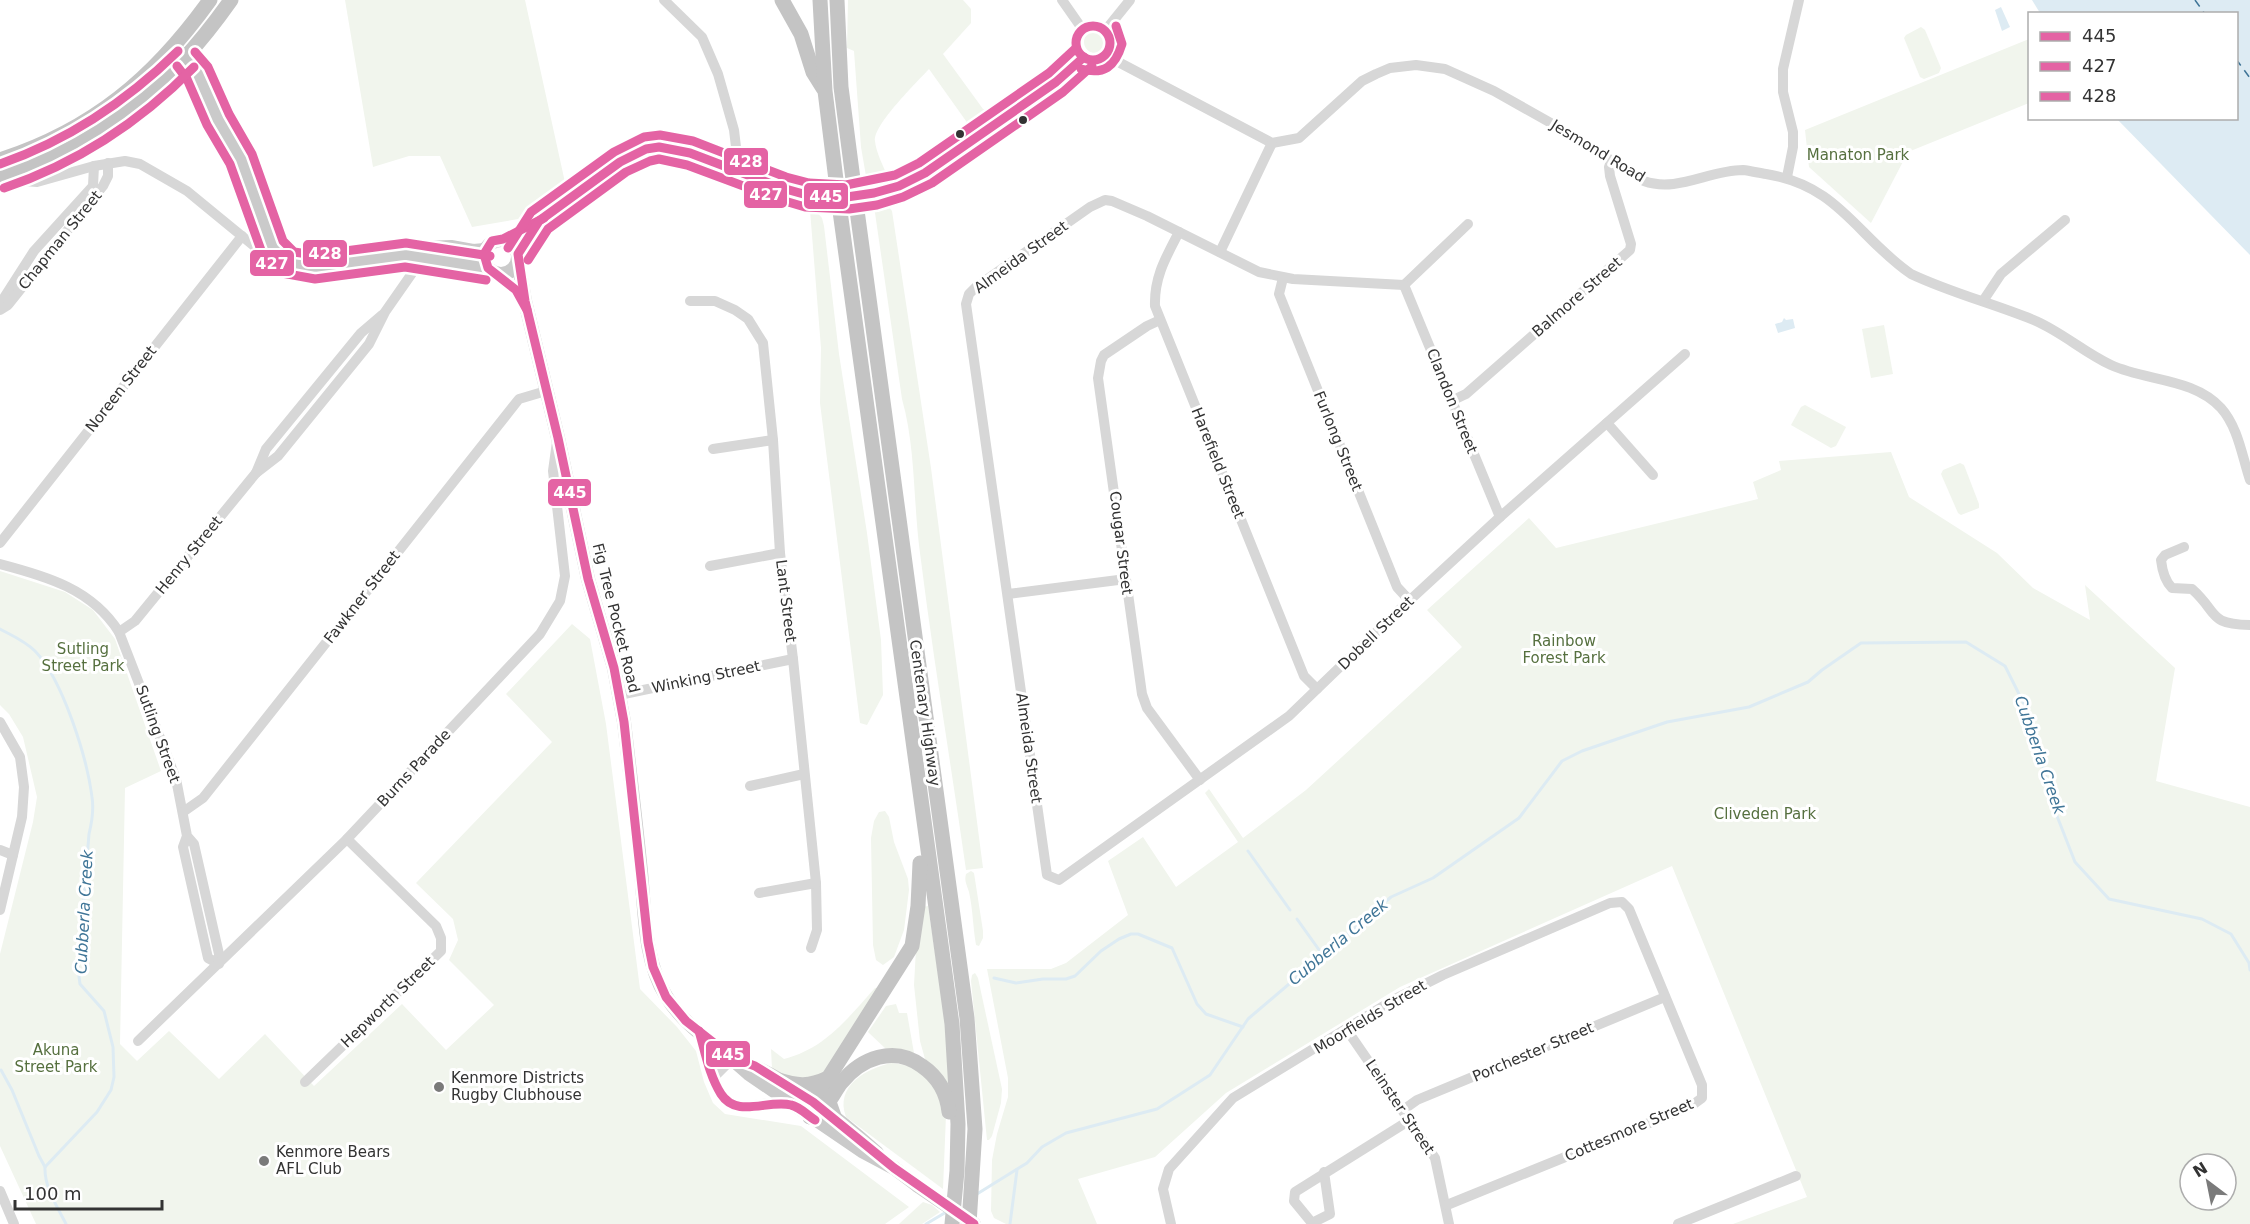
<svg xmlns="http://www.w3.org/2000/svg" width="2250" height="1224" viewBox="0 0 2250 1224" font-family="'DejaVu Sans',sans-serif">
<rect width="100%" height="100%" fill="#fff"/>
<g fill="#f1f5ed" fill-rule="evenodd">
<polygon points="345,0 525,0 566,187 524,218 472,227 440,156 409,156 373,167"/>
<path d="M848,0H963L971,9V23L943,54L983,109L989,111L965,127L966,121L929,69C917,82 873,125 875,141C876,153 884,167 888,178L867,182L861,147L854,51L847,48Z"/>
<polygon points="1921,27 1925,30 1941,68 1939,73 1924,79 1920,77 1904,38 1906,35"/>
<circle cx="1095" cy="42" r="11"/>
<polygon points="2029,39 2029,103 1908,152 1871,223 1809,167 1805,130"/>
<path d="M874,206H888L892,211L931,468L983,868L966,870C951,764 933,658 920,553C913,501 916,449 902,399Z"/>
<polygon points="814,209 822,218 824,226 839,354 867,533 881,640 883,695 867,725 860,723 820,403 821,348 810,210"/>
<polygon points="1884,325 1893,374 1871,378 1862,329"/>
<polygon points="1805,405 1846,427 1836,446 1831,448 1791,425 1801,407"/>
<path d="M1891,452L1909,497L1997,553L2033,588L2090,620L2085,585L2175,668L2156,781L2250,807V1224H1733L1807,1197L1672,866L1400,987L1226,1093L1155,1157L1078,1179L1097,1224H1006L994,1218L991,1211L992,1160L997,1134L1008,1097V1078L987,969H1051L1066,963L1128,915L1108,861L1143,837L1176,887L1238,842L1205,793L1209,789L1243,838L1306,790L1462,647L1427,610L1529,518L1556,548L1758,499L1753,482L1781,470L1779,461ZM2190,1164H2226V1200H2190Z"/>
<polygon points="1960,463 1964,465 1979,504 1979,508 1961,515 1958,513 1941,474 1943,470"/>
<polygon points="0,571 65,592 93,610 115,639 161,771 125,788 120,1044 137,1061 169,1031 219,1079 265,1034 314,1086 402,1004 446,1050 494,1005 449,960 458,940 453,919 416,883 552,742 506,694 572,624 590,639 606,724 640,989 677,1027 696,1051 704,1082 713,1103 725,1114 801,1126 909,1207 885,1224 36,1224 0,1146 0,954 33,822 37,797 23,737 9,714 0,705"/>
<polygon points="885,811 889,817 894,842 908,879 909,890 904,930 894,957 883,965 876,960 873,945 871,838 874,821 879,812"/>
<path d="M971,871L974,873L983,931V938L979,946L976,945C973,928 973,910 969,892C967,885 964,881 966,874Z"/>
<polygon points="928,906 946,1027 950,1087 940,1073 925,1059 920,1041 914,985 916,949 923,907"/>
<polygon points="975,973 978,978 1002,1089 1001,1103 992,1136 989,1140 987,1140 971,981 972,975"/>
<path d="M882,987L829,1069L813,1080L801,1083L772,1069L771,1049L784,1059C826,1048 847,1019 875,988Z"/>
<polygon points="896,1004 899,1013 907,1013 914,1053 886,1049 868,1032 886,1006"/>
<path d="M892,1063L912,1066L933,1083L946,1115L943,1189L846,1117C834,1086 867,1068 892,1063Z"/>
<polygon points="923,1202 932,1205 940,1212 922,1224 899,1224"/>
</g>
<g fill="#ddebf3">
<polygon points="2032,0 2250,0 2250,255 2117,119 2236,118 2236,14 2040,13"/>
<polygon points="2001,7 2010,27 2002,31 1995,10"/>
<polygon points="1784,318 1786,320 1793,319 1795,328 1778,333 1775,324 1782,322"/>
</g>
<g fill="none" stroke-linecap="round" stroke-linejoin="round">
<g stroke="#ddebf3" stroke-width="3">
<path d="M0,629C13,636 25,641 35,651C63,680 87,758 92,797C94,810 92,822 89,834L78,969L80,984L104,1011L113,1047L114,1077L111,1090L97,1112L45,1167C44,1187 57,1206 66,1224"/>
<polyline points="1248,851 1290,910"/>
<polyline points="1297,919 1322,954"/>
<polyline points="994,978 1016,983 1043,979 1066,979 1075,976 1101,951 1119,939 1131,934 1138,934 1172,948 1197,1004 1206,1014 1243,1027"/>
<polyline points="1,1070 12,1090 39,1156 45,1167"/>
<polyline points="977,1194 1027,1163 1042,1147 1066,1133 1157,1109 1210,1075 1248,1019 1391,897 1433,878 1519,818 1562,761 1582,751 1667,722 1749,707 1808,682 1822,670 1861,643 1966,642 2005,666 2027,710 2057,816 2075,862 2109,899 2202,919 2231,934 2249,963 2250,970"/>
<polyline points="926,1224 948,1211"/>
<polyline points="1010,1224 1017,1170"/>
</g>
<g stroke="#3f7597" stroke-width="1.5" stroke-dasharray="8 6" stroke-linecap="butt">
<polyline points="2195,0 2205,14"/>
<polyline points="2236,59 2250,78"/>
</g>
<g stroke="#d7d7d7" stroke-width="10">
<polyline points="664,0 702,37 718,74 734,130 736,147 728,168"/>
<polyline points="1062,0 1083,30"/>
<circle cx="1093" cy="43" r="17"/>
<polyline points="1105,31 1130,0"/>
<path d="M1105,55L1272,143L1299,138L1362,81L1376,74L1390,68L1416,65L1445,69L1494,91L1558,127L1644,181C1677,193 1709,170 1743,170C1751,171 1759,173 1766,174C1840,186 1856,236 1911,274C1951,293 1995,304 2036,321C2063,333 2085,353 2111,365C2146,381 2194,378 2221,408C2238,427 2242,456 2250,480"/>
<polyline points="13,173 24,181 37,182 94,166 125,161 140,164 187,191 254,246 265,249 273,248"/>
<polyline points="1787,177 1793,147 1793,132 1783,92 1783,69 1799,0"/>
<polyline points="886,191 912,181 925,173 1056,82 1084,57"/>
<polyline points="1468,224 1404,285 1293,279 1259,272 1147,216 1112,201 1105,200 1090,207 976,287 969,294 966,304 1047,875 1059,880 1289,716 1397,612 1500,517 1685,354"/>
<path d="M1179,232C1166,257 1154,277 1155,306L1304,676L1317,689"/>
<path d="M503,239C516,233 529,228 540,221C576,198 629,139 673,148C720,158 761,185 807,195"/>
<polyline points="1220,252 1272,143"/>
<polyline points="518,254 539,222"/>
<polyline points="1283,278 1279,294 1397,587 1409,600"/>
<polyline points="1404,285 1500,517"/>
<polyline points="690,301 715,301 735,310 748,319 763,343 773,440 780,553 793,659 816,883 817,930 811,948"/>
<polyline points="1983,301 2001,274 2065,220"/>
<polyline points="0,304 34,251 93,186 94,166"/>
<polyline points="0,310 8,305 103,186 108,176 108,163"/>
<polyline points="1160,320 1147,326 1104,355 1101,361 1098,378 1142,694 1147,708 1200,780"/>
<polyline points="1451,401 1466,394 1630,250 1631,244 1610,176 1609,167 1611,161"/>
<polyline points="1607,423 1653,475"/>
<polyline points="713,449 773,440"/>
<polyline points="256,473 266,449 361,333 382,315"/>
<polyline points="0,543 242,236"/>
<path d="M2184,547L2165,555L2161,560C2162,569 2165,581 2172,588L2192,589C2219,613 2207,624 2250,625"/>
<path d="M0,564C46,576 92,589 119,632L176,779L187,836L194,844L219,954V964L208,958L183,847L187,836"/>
<polyline points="710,566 780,553"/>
<polyline points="1008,594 1126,579"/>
<polyline points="119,632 135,621 256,473 278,456 369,344 385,312 422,259 422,254"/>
<polyline points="619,695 793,659"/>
<polyline points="0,722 20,757 24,787 22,817 0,910"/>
<polyline points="750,786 804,774"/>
<polyline points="183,812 203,798 519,399 546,391"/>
<polyline points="0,850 13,855"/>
<polyline points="759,893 816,883"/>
<polyline points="1347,1030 1435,1158 1449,1224"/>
<polyline points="699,1032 718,1089 726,1101 739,1107 771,1103 793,1105"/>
<polyline points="138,1041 347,839 540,634 560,601 565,576 553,471 557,442"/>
<polyline points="714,1077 733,1058"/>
<polyline points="305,1082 441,951 441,938 436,926 347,839"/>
<polyline points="1403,1110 1417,1100 1665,997"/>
<polyline points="1324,1172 1330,1214 1312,1223 1294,1201 1295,1192 1410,1120"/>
<polyline points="0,1191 14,1224"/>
<polyline points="1171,1224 1163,1189 1169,1169 1233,1098 1395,999 1443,975 1610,903 1622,902 1629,909 1702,1085 1702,1098 1691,1106 1447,1205"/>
<polyline points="1678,1224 1796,1176"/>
</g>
<g stroke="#cacaca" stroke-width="14">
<polyline points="178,51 196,70 218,120 241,159 273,248 289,263 315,267 406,255 423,248 451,247 473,251 485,250"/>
<circle cx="501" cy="257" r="17"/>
<polyline points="406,255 422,259 488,268"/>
<path d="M518,261L525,301L558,438L588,579L614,668L624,722C630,772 636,822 641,872C645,912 644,961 666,996C685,1028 722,1048 749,1074L862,1151L894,1168L918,1186"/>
<path d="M736,1059C784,1076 840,1119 877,1153"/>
</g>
<g stroke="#c4c4c4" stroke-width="15">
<polyline points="782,0 801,34 813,72 823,88"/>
<polyline points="820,0 825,91 837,188"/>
<polyline points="837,0 841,87 854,187"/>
<path d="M0,160C93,130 154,78 210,0"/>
<path d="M0,177C100,147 172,84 231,0"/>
<polyline points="856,203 967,1018 975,1129 969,1224"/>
<polyline points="839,204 952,1024 958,1124 957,1171 952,1224"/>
<path d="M778,1080C797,1086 809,1087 828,1078"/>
<polyline points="829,1102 835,1119"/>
<polyline points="810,1117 813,1102 912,946 918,906 920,863"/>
<path d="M810,1117C816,1113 823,1108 828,1102C833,1097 836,1089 841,1083C861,1058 894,1045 922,1066C938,1077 947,1093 949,1112"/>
</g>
<polyline stroke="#d7d7d7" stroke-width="10" points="807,195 847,197 886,191"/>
<polyline stroke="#cacaca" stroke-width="14" points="918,1186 974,1224"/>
<defs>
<g id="bus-1">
<circle cx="1093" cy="43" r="17"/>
<polyline points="527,310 516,290 488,268 484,254 492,241 503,239 544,218"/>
<path d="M699,1031C705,1051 709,1075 721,1094C737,1119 768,1099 791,1105C800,1107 807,1115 815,1120"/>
<polyline points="974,1224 894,1168 813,1102 755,1066 733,1058 686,1021 666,997 653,967 648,942 624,722 614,668 588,579 558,438 525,301 518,254 539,221 620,162 646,149 659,147 690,153 782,188 807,195 847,197 874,193 899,186 925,173 1056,82 1084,57"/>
</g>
<g id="bus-2">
<polyline points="177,66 187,79 207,125 230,164 262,253 282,273 315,279 405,267 486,280"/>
<path d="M1081,69C1104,75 1115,67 1122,44L1116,26"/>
<path d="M4,188C78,163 139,123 194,67"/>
<polyline points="528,260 548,229 626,172 650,161 659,159 687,165 778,199 805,207 849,209 877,205 903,197 932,183 1063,92 1092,66"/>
</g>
<g id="bus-3">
<polyline points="195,52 208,67 229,114 252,154 283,241 294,252 315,255 406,243 490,256"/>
<path d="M0,164C69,140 126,102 178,51"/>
<polyline points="508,248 531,212 614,152 644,137 660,135 693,141 786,177 809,183 846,185 895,175 919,163 1049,73 1076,48"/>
</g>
</defs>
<use href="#bus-1" stroke="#fff" stroke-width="14"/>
<use href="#bus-2" stroke="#fff" stroke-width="14"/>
<use href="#bus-3" stroke="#fff" stroke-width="14"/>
<use href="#bus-1" stroke="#e463a4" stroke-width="9"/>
<use href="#bus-2" stroke="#e463a4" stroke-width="9"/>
<use href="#bus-3" stroke="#e463a4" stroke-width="9"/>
</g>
<g fill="#333" stroke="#fff" stroke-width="2">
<circle cx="1023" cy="120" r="5"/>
<circle cx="960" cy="134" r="5"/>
</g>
<g fill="#7a7a7a" stroke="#fff" stroke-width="2">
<circle cx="439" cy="1087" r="6"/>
<circle cx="264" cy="1161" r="6"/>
</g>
<g text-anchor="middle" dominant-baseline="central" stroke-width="6" stroke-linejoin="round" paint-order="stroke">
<g font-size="15" fill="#333" stroke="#fff">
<text transform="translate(1598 151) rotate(31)">Jesmond Road</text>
<text transform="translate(60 240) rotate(-51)">Chapman Street</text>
<text transform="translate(1021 257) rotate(-36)">Almeida Street</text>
<text transform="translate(1577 297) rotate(-41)">Balmore Street</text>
<text transform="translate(121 389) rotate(-52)">Noreen Street</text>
<text transform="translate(1452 401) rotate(68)">Clandon Street</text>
<text transform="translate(1338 441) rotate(68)">Furlong Street</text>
<text transform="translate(1218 463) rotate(68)">Harefield Street</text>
<text transform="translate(1121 543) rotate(83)">Cougar Street</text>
<text transform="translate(189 555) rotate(-51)">Henry Street</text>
<text transform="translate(362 597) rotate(-52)">Fawkner Street</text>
<text transform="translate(786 601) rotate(83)">Lant Street</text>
<text transform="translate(616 618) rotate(76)">Fig Tree Pocket Road</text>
<text transform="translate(1376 633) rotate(-44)">Dobell Street</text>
<text transform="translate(706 677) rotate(-12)">Winking Street</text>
<text transform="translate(925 713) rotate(82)">Centenary Highway</text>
<text transform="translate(158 734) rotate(70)">Sutling Street</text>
<text transform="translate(1029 748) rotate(82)">Almeida Street</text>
<text transform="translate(414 768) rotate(-47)">Burns Parade</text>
<text transform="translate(388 1002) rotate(-44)">Hepworth Street</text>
<text transform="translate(1370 1017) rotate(-31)">Moorfields Street</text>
<text transform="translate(1533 1052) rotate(-23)">Porchester Street</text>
<text transform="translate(1400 1107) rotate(56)">Leinster Street</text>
<text transform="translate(1629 1130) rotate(-23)">Cottesmore Street</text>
</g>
<g font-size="15" fill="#56703f" stroke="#fff">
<text x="1858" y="155">Manaton Park</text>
<text x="1564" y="641">Rainbow<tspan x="1564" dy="17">Forest Park</tspan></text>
<text x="83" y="649">Sutling<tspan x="83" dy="17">Street Park</tspan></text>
<text x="1765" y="814">Cliveden Park</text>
<text x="56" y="1050">Akuna<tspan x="56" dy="17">Street Park</tspan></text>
</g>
<g font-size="15" fill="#333" stroke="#fff" text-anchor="start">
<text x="451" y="1078">Kenmore Districts<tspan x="451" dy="17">Rugby Clubhouse</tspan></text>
<text x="276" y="1152">Kenmore Bears<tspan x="276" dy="17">AFL Club</tspan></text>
</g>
<g font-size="16" font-style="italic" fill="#3f7597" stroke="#fff">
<text transform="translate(2040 755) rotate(71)">Cubberla Creek</text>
<text transform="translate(84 912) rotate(-87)">Cubberla Creek</text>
<text transform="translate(1338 942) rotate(-40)">Cubberla Creek</text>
</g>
</g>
<g stroke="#fff" stroke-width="2">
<rect x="723" y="147" width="46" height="29" rx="6" fill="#e463a4"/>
<rect x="743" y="180" width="45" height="29" rx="6" fill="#e463a4"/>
<rect x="803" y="182" width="46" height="28" rx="6" fill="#e463a4"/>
<rect x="302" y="239" width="46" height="29" rx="6" fill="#e463a4"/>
<rect x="249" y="249" width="46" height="28" rx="6" fill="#e463a4"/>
<rect x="547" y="478" width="45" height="29" rx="6" fill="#e463a4"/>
<rect x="705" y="1040" width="46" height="28" rx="6" fill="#e463a4"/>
</g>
<g font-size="16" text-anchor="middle" font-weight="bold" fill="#fff">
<text x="746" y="167">428</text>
<text x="766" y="200">427</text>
<text x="826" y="202">445</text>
<text x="325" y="259">428</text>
<text x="272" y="269">427</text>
<text x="570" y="498">445</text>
<text x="728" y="1060">445</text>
</g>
<rect x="2028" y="12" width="210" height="108" fill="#ffffff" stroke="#adadad" stroke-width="1.5"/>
<rect x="2040" y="32" width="30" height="9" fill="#e463a4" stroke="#adadad" stroke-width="1.5"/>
<text x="2082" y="42" font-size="18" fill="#333333">445</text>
<rect x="2040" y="62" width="30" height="9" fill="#e463a4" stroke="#adadad" stroke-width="1.5"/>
<text x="2082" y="72" font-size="18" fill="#333333">427</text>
<rect x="2040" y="92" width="30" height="9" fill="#e463a4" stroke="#adadad" stroke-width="1.5"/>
<text x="2082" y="102" font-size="18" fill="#333333">428</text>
<g transform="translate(2208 1182) rotate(328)"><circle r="28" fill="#ffffff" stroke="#adadad" stroke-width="1.5"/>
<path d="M0-4.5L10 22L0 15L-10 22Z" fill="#7a7a7a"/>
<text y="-9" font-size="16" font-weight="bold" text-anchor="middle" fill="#333333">N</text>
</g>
<path d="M15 1200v9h147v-9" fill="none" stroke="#333333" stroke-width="3"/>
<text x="24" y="1200" font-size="18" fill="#333333" stroke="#ffffff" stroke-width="4.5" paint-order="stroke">100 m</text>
</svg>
